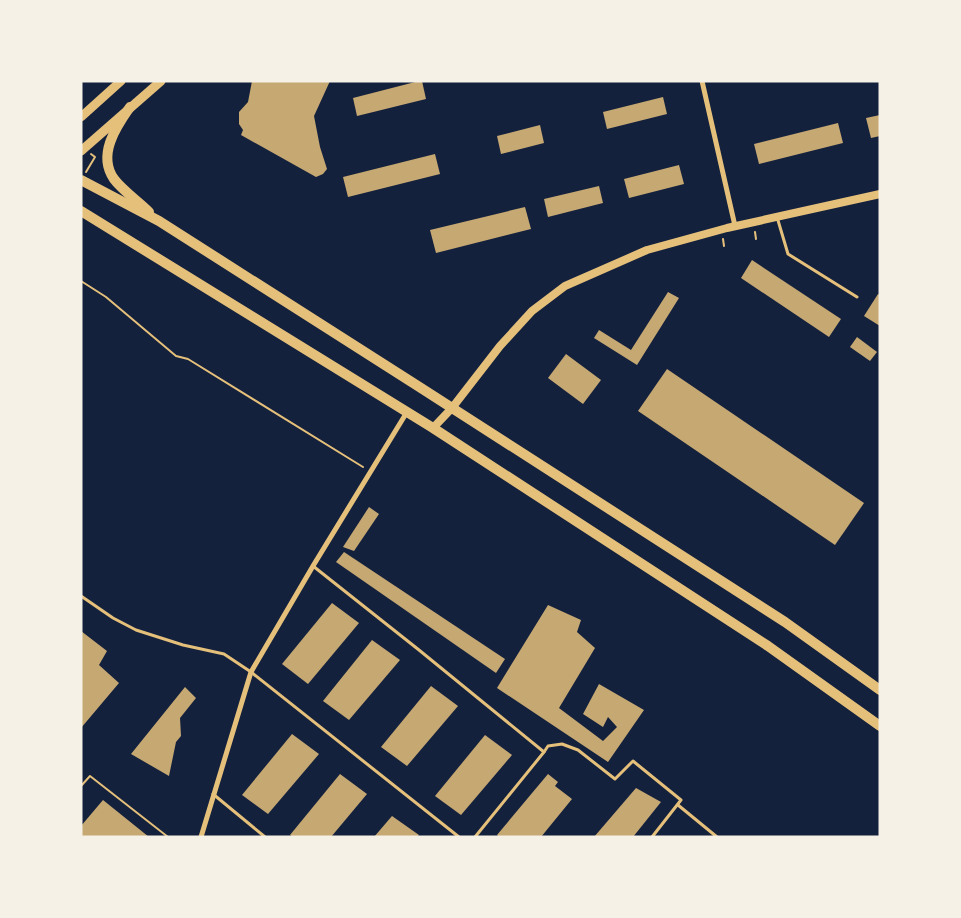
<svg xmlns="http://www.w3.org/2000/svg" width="961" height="918" viewBox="0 0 961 918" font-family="'Varela Round',sans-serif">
<rect width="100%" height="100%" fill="#14213d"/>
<g fill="#c6a872">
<polygon points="252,81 330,81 314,116 320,147 327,169 323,174 316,177 241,135 243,130 239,124 239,112 248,102"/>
<polygon points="419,81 422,81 426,99 357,116 353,98"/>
<polygon points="663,97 667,114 607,129 603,112"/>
<polygon points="880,115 880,136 871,138 866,118"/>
<polygon points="838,123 843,143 759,164 754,144"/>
<polygon points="540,125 544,143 501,154 497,136"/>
<polygon points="435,154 440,174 348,197 343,177"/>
<polygon points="679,165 684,184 629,198 624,179"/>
<polygon points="599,186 603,203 548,217 544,199"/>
<polygon points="525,207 531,229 436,253 430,230"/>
<polygon points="752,260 841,319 829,337 741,278"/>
<polygon points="668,292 679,298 637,365 594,338 599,330 631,350"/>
<polygon points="878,294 880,295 880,326 864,316"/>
<polygon points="857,337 877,352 870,361 850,347"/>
<polygon points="566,354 601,380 583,404 548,378"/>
<polygon points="667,369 864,503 835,545 638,411"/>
<polygon points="369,507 379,514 354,551 343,547"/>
<polygon points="344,552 505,659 496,673 336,562"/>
<polygon points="332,603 359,623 308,684 282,664"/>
<polygon points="548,605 581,620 577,632 595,648 559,708 603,741 617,727 608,717 603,727 583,714 599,684 644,710 608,762 497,688"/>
<polygon points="81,631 107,651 99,665 119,683 81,728"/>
<polygon points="372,640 400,660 349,720 323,701"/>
<polygon points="431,686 458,706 407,766 381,747"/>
<polygon points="185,687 196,698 180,718 181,736 176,742 169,776 131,754"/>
<polygon points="292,734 319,754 268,814 242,795"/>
<polygon points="485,735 512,755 461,815 435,796"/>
<polygon points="340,774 367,794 331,837 293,837 290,835"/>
<polygon points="548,774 558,782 555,786 572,799 541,837 499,837 497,835"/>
<polygon points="636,788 661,802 633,837 594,837"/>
<polygon points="103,800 149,837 81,837 81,826"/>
<polygon points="392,816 419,835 417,837 374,837"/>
</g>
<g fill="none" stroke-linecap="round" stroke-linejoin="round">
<g stroke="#e5c07b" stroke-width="2">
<polyline points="86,172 95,157 91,154"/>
<polyline points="755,232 756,239"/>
<polyline points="723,239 724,246"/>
<polyline points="81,281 106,297 176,356 188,359 363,467"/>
<polyline points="81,786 90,776 168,837"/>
</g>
<g stroke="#e5c07b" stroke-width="3">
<polyline points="777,217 788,254 857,297"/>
<polyline points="313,566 419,650 544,752 475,837"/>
<polyline points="81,596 113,618 136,630 183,645 224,654 251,672 459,837"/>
<polyline points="544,752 548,746 562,744 578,750 615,779 633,761 681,800 652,837"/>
<polyline points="213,794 265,837"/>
<polyline points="678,805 717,837"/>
</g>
<g stroke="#e5c07b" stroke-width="5">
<polyline points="702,81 735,226"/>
<polyline points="201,837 251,672 313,566 407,412"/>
</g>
<polyline stroke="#e5c07b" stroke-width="8" points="433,428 452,408 500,346 532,311 565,286 647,250 727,228 880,194"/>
<g stroke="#e5c07b" stroke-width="9">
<polyline points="81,117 121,81"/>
<polyline points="81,151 161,81"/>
</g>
<g stroke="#e5c07b" stroke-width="10">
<path d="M130,107C116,127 97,155 114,179C122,190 139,202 149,212"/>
<polyline points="81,180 159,221 421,388 785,622 880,690"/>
<polyline points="81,211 433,428 768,646 880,726"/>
</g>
</g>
<rect width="961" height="918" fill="none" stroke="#f6f1e7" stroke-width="165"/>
</svg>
